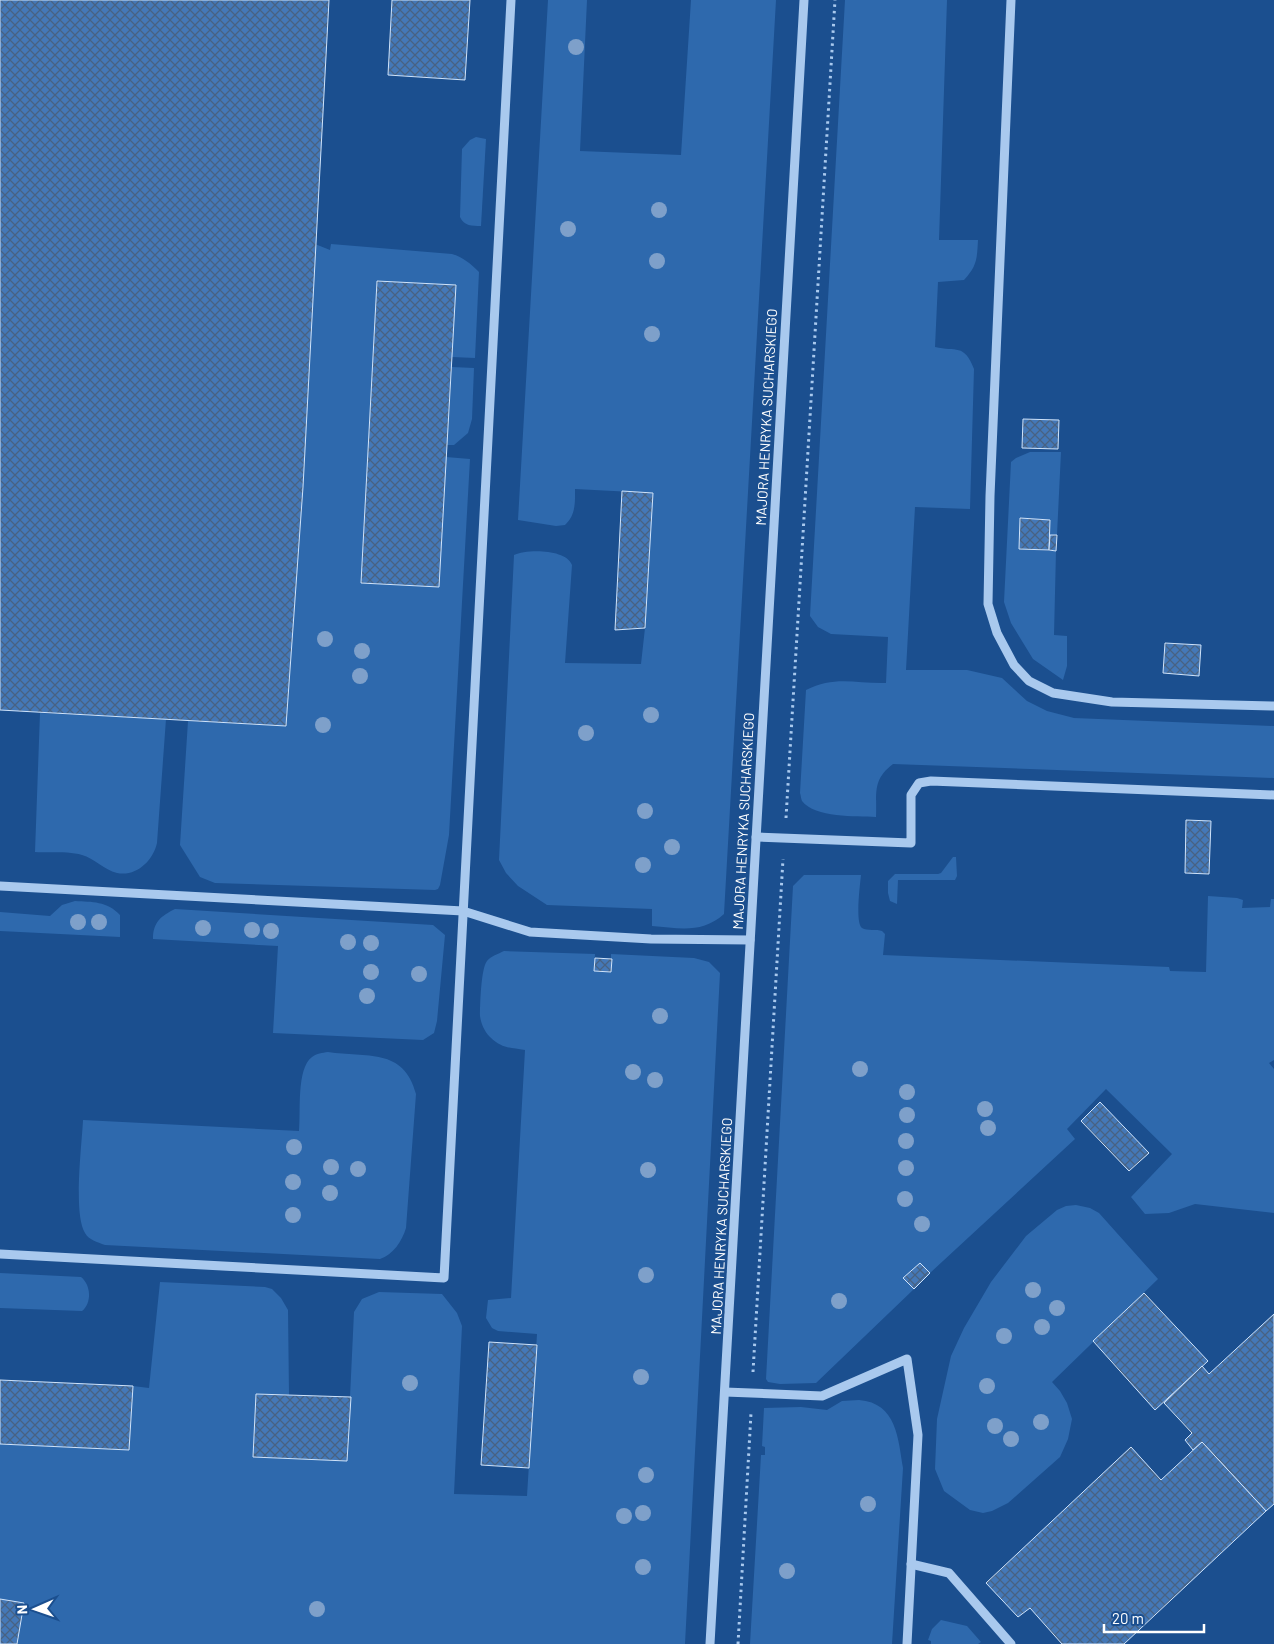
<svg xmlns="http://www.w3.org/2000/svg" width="1274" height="1644" viewBox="0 0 1274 1644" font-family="Barlow,sans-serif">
<defs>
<pattern id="building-cross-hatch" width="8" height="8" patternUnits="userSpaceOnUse" patternTransform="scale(1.25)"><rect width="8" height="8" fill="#4478b7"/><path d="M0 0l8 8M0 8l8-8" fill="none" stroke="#486282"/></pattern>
</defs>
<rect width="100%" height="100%" fill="#1b4f8f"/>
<g fill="#2e69ad">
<path d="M548,0H587L580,151L681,155L691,0H776L724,914C702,934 679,928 652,926V909L547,905L518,886L506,873L499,860L514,555C527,549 566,549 572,565L565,663L641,664L645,628L652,493L575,489C575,502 576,515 565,525L556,526L518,520Z"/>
<path d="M845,0H947L939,240H978C977,259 977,266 964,280L938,282L935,347C956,352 964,343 974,369L970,509L915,507L906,670H967L1002,678L1027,701L1047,711L1074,718L1274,726V778L893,764C872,780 877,793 876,817C856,816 815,818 802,801C801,799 801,796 800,793L806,690C835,675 857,684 886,683L888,637L831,634L818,627L810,616Z"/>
<path d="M476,137L486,139L481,226C472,226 464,226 460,217L462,149L470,140Z"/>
<path d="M315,244L330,250L331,244L452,254C463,257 471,264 479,272L475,358L452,357L377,281L361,583L439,586L446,457L470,459L449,835L440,885L438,889L435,890L215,883L200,877L180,845L188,721L286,726L303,487Z"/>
<polygon points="452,367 474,368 472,419 468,433 454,445 447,445"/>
<polygon points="1030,452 1061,452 1057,535 1050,535 1050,520 1020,518 1019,549 1056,551 1054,635 1067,636 1067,666 1063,680 1033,659 1011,623 1004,602 1011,462 1016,458"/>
<path d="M40,713L166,719L157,843C153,861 136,877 117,873C104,870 94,858 82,855C69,851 49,853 35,852Z"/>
<polygon points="953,857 956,857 957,876 955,880 898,880 897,904 890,901 888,893 888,881 895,874 938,874 941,873"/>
<path d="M804,875H861C860,885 855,923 862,928C867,931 877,929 882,931L885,934L883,955L1169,967L1170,971L1206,972L1208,896L1237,898L1243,900L1242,908L1270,907L1271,899H1274V1060L1269,1063L1274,1069V1213L1195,1204L1169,1213L1145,1214L1131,1197L1172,1154L1106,1089L1067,1129L1075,1139L930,1273L920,1263L904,1278L914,1289L816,1383L780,1384L768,1382L766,1379L793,886Z"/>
<path d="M75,901C92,902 107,901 120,915V937L0,931V912L50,916L62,905Z"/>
<path d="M175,909L433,925L445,935L437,1021L434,1033L423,1040L273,1033L278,946L153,939C153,922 161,916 175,909Z"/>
<path d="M504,951L595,954L594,971L611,972V954L694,958L709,962L720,973L685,1644H17L0,1599V1444L129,1450L133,1386L149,1388L160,1282L265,1287L272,1289L281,1298L288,1310L289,1395L257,1394L253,1457L347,1461L354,1312L362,1299L379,1292L442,1294L457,1313L462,1326L454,1494L527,1496L537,1334L498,1331L492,1328L486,1318L488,1300L511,1298L525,1050C510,1047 502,1049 490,1037C484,1031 481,1023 480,1016C480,1006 481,968 487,961C491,956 498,954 504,951Z"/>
<path d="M328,1052C366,1058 404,1047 416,1094L406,1228C402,1241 393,1255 380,1259L105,1245C97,1242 89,1240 85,1233C73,1214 82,1144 83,1120L299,1131C301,1112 296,1069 312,1057C317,1053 322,1053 328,1052Z"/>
<polygon points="1076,1205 1090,1208 1099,1213 1158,1279 1052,1382 1060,1391 1067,1403 1072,1419 1068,1439 1060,1457 1008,1503 992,1511 983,1513 970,1510 944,1491 935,1469 937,1419 951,1356 964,1328 991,1282 1026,1236 1057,1210 1066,1206"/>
<path d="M0,1273L81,1277C91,1285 92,1303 82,1311L0,1308Z"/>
<path d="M859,1400C897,1403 898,1439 903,1468L892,1644H750L761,1455H765V1447L762,1446L764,1408L801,1407L827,1410L842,1401Z"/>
<polygon points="941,1620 967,1626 981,1642 978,1644 931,1644 931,1641 928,1640 932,1629"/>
</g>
<g fill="url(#building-cross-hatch)" stroke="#cfe3fa">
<polygon points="0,0 329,0 303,487 286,726 0,710"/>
<polygon points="392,0 470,0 465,80 388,75"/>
<polygon points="377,281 456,285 439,587 361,583"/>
<polygon points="1023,419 1059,420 1058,449 1022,448"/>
<polygon points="622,491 653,493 645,628 615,630"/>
<polygon points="1020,518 1050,520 1049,550 1019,549"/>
<polygon points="1050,535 1057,535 1056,551 1049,550"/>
<polygon points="1165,643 1201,645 1199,676 1163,673"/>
<polygon points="1186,820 1211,821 1209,874 1185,873"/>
<polygon points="595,958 612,959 611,972 594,971"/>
<polygon points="1100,1102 1149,1153 1129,1171 1081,1121"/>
<polygon points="920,1263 930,1273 914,1289 903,1278"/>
<polygon points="1144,1293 1208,1361 1155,1410 1093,1341"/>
<polygon points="1274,1314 1274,1504 1266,1511 1202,1442 1193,1450 1185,1440 1192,1433 1164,1403 1202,1366 1209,1374"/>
<polygon points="489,1342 537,1345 529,1468 481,1465"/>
<polygon points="0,1380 133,1386 129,1450 0,1444"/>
<polygon points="256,1394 351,1397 347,1461 253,1457"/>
<polygon points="1202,1442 1266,1511 1124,1644 1062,1644 1030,1608 1018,1617 986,1583 1131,1447 1161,1480"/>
<polygon points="0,1599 24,1603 17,1644 0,1644"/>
</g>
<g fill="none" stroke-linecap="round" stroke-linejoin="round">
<g stroke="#a9c9ee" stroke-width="3" stroke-dasharray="2.5 4" stroke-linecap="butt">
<polyline points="786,818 835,0"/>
<polyline points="753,1372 783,859"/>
<polyline points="738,1644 751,1413"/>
</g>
<g stroke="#a9c9ee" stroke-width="9">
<polyline points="1011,0 990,496 988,604 997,633 1014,665 1029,681 1053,693 1112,702 1274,706"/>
<polyline points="756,837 911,843 911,795 919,783 931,781 1274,795"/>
<polyline points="0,886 463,911 530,932 651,939 750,940"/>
<polyline points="0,1254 444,1278 511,0"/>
<polyline points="725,1392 822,1396 907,1359 918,1435 907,1644"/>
<polyline points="911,1564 949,1573 1011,1644"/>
<polyline points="710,1644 804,0"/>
</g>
</g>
<g fill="#7ea0ca">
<circle cx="576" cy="47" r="8"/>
<circle cx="659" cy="210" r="8"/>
<circle cx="568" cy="229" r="8"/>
<circle cx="657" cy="261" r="8"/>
<circle cx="652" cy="334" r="8"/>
<circle cx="325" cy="639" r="8"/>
<circle cx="362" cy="651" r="8"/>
<circle cx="360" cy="676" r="8"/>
<circle cx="651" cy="715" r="8"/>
<circle cx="323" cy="725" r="8"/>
<circle cx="586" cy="733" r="8"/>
<circle cx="645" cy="811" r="8"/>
<circle cx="672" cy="847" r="8"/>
<circle cx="643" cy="865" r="8"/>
<circle cx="78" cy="922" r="8"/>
<circle cx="99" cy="922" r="8"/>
<circle cx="203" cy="928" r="8"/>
<circle cx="252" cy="930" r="8"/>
<circle cx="271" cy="931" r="8"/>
<circle cx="348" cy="942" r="8"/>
<circle cx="371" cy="943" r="8"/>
<circle cx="371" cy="972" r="8"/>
<circle cx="419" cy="974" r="8"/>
<circle cx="367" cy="996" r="8"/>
<circle cx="660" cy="1016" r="8"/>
<circle cx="860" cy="1069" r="8"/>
<circle cx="633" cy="1072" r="8"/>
<circle cx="655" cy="1080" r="8"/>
<circle cx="907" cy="1092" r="8"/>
<circle cx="985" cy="1109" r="8"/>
<circle cx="907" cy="1115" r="8"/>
<circle cx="988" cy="1128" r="8"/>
<circle cx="906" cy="1141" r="8"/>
<circle cx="294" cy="1147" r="8"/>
<circle cx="331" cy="1167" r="8"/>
<circle cx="906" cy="1168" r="8"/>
<circle cx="358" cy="1169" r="8"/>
<circle cx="648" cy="1170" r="8"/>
<circle cx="293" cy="1182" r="8"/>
<circle cx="330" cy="1193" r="8"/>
<circle cx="905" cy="1199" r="8"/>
<circle cx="293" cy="1215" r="8"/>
<circle cx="922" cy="1224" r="8"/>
<circle cx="646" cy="1275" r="8"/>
<circle cx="1033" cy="1290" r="8"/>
<circle cx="839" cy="1301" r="8"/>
<circle cx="1057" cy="1308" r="8"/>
<circle cx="1042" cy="1327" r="8"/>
<circle cx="1004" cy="1336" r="8"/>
<circle cx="641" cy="1377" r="8"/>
<circle cx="410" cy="1383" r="8"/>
<circle cx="987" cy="1386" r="8"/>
<circle cx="1041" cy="1422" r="8"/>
<circle cx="995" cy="1426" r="8"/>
<circle cx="1011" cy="1439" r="8"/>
<circle cx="646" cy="1475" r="8"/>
<circle cx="868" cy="1504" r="8"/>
<circle cx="643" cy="1513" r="8"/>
<circle cx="624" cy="1516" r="8"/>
<circle cx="643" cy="1567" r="8"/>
<circle cx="787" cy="1571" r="8"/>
<circle cx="317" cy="1609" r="8"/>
</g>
<g text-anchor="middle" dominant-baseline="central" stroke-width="4.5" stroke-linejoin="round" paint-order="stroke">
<g font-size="14" fill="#fff" stroke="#1b4f8f">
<text transform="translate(766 417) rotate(-87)">MAJORA HENRYKA SUCHARSKIEGO</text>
<text transform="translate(743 821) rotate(-87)">MAJORA HENRYKA SUCHARSKIEGO</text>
<text transform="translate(721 1226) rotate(-87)">MAJORA HENRYKA SUCHARSKIEGO</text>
</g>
</g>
<g transform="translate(35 1609) rotate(268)" stroke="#1b4f8f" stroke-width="4" paint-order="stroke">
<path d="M0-4L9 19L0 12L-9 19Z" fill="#ffffff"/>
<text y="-8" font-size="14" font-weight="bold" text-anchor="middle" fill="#ffffff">N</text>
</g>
<path d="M1104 1624v8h100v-8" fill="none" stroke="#ffffff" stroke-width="2.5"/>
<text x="1112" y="1624" font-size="15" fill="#ffffff" stroke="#1b4f8f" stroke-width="4" paint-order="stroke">20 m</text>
</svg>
